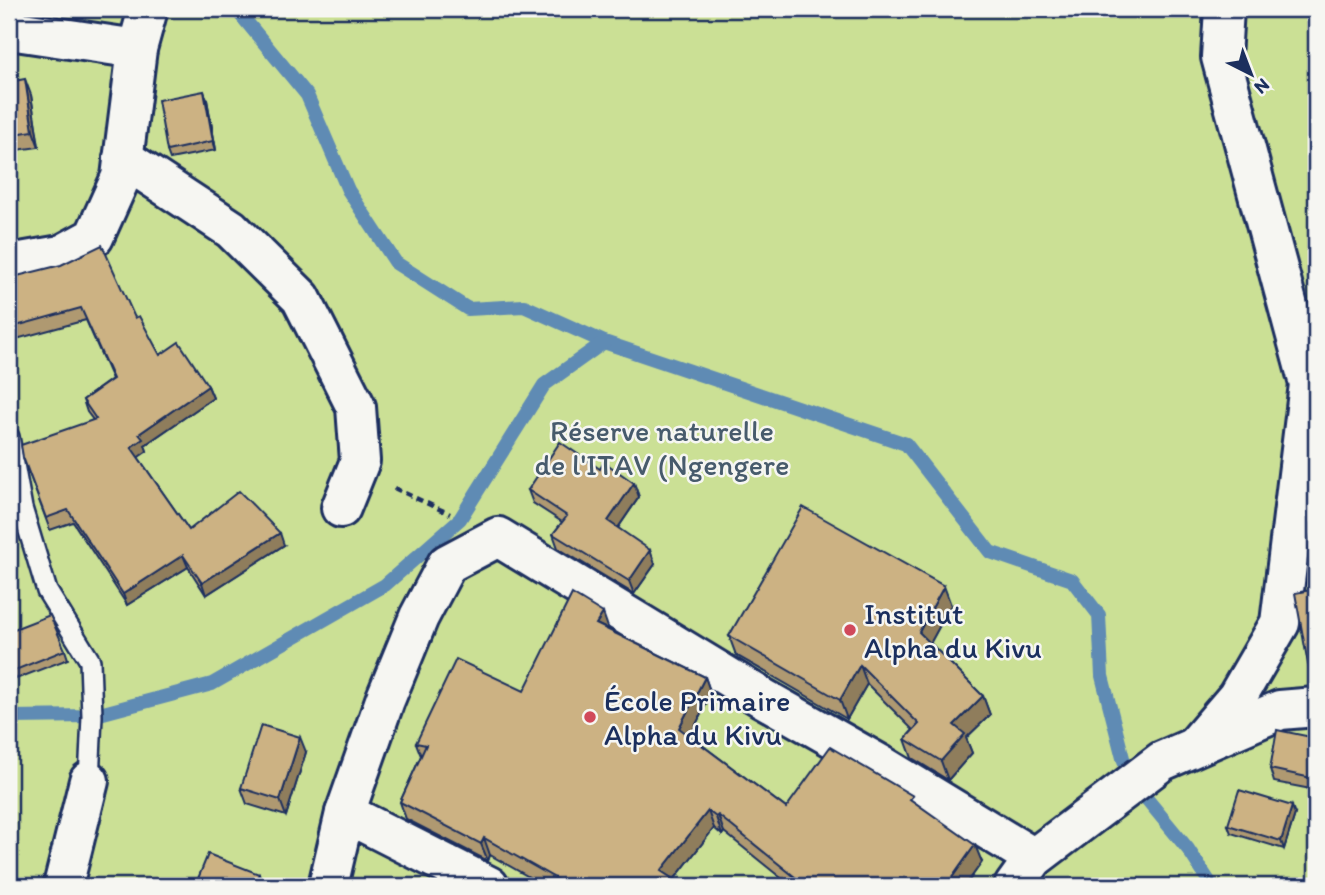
<svg xmlns="http://www.w3.org/2000/svg" width="1325" height="895" viewBox="0 0 1325 895" font-family="Itim,sans-serif">
<rect width="100%" height="100%" fill="#f6f6f2"/>
<filter id="ink" filterUnits="userSpaceOnUse"><feTurbulence type="fractalNoise" baseFrequency=".0143" numOctaves="2"/><feDisplacementMap in="SourceGraphic" scale="14" xChannelSelector="R" yChannelSelector="G"/><feConvolveMatrix kernelMatrix="1 2 1 2 8 2 1 2 1" color-interpolation-filters="sRGB"/></filter>
<g filter="url(#ink)">
<rect fill="#cbe095" stroke="#73887a" stroke-width="2" x="9" y="9" width="1307" height="877"/>
<g fill="none" stroke-linecap="round" stroke-linejoin="round">
<g stroke="#5f8bb4" stroke-width="14">
<polyline points="236,9 307,95 348,190 396,263 468,309 524,306 604,342 906,444 990,552 1072,580 1099,615 1102,676 1123,758 1132,781 1188,849 1212,886"/>
<polyline points="9,717 92,716 212,684 385,585 460,519 544,385 604,342"/>
</g>
<defs>
<polyline id="service" points="9,437 22,508 47,591 90,661 92,716 89,781"/>
<g id="minor">
<polyline points="9,30 137,49"/>
<polyline points="123,158 231,229 301,298 356,407 360,461 341,508"/>
<polyline points="9,264 61,255 94,237 121,177 137,49 148,9"/>
<polyline points="1195,746 1237,697 1280,623 1309,384 1221,57 1224,9"/>
<polyline points="345,813 489,886"/>
<polyline points="63,886 89,781"/>
<polyline points="328,886 345,813 385,700 419,617 447,564 498,537 761,697 881,765 1034,858"/>
<polyline points="1014,886 1034,858 1162,761 1280,710 1316,707"/>
</g>
</defs>
<use href="#service" stroke="#1b2f5e" stroke-width="24"/>
<use href="#minor" stroke="#1b2f5e" stroke-width="44"/>
<polyline stroke="#1b2f5e" stroke-width="4.5" stroke-dasharray="7 5" stroke-linecap="butt" points="394,488 450,514"/>
<use href="#service" stroke="#f6f6f2" stroke-width="19"/>
<use href="#minor" stroke="#f6f6f2" stroke-width="38"/>
</g>
<g fill="#af9971" stroke="#1b2f5e" stroke-width="2">
<polygon points="9,82 31,95 39,147 9,151"/>
<polygon points="207,100 216,150 170,159 167,151"/>
<polygon points="9,278 135,318 160,355 208,386 213,398 145,445 147,451 138,457 189,530 284,545 206,595 188,567 127,605 73,522 50,530 23,457 93,420 87,412 83,400 112,379 86,320 9,341"/>
<polygon points="634,483 639,497 618,528 655,564 634,594 558,548 553,534 562,522 533,503 528,490"/>
<polygon points="1316,589 1316,685 1308,664"/>
<polygon points="951,605 930,643 983,696 990,715 966,738 972,753 948,780 912,758 905,739 913,730 867,684 847,719 736,655 729,636"/>
<polygon points="609,630 705,677 711,694 690,736 786,808 915,803 982,862 965,886 791,886 724,832 722,835 714,828 674,880 684,886 545,886 490,855 488,861 406,819 400,802 421,756 416,743 524,691"/>
<polygon points="65,650 68,659 16,679 9,662"/>
<polygon points="1316,738 1316,790 1274,782 1270,769"/>
<polygon points="306,752 286,816 247,804 241,788"/>
<polygon points="1295,814 1284,849 1231,833 1228,825"/>
</g>
<g fill="#8f7d5c" stroke="#1b2f5e" stroke-width="2">
<polygon points="25,79 31,95 39,147 33,131"/>
<polygon points="204,91 207,100 216,150 213,141"/>
<polygon points="208,386 213,398 145,445 147,451 136,459 131,447 139,434"/>
<polygon points="634,483 639,497 613,535 608,521"/>
<polygon points="280,533 284,545 206,595 202,583"/>
<polygon points="650,550 655,564 634,594 629,581"/>
<polygon points="183,555 188,567 127,605 123,594"/>
<polygon points="944,586 951,605 926,651 919,632"/>
<polygon points="603,613 609,630 596,624"/>
<polygon points="860,665 867,684 847,719 840,700"/>
<polygon points="705,677 711,694 686,745 679,728"/>
<polygon points="983,696 990,715 966,738 972,753 948,780 941,761 954,725"/>
<polygon points="300,737 306,752 286,816 280,800"/>
<polygon points="1292,806 1295,814 1284,849 1281,841"/>
<polygon points="708,811 714,828 669,886 661,871"/>
<polygon points="718,815 724,832 722,835 716,817"/>
<polygon points="484,838 490,855 488,861 481,844"/>
<polygon points="975,845 982,862 965,886 946,886"/>
<polygon points="259,874 263,886 254,886"/>
</g>
<g fill="#ccb283" stroke="#1b2f5e" stroke-width="2">
<polygon points="25,79 33,131 9,135 9,82"/>
<polygon points="204,91 213,141 167,151 158,100"/>
<polygon points="102,245 135,318 139,316 160,355 179,342 208,386 139,434 143,439 131,447 189,530 239,491 280,533 202,583 183,555 123,594 68,510 46,518 23,457 21,445 96,419 83,400 113,379 81,308 9,328 9,278 61,265"/>
<polygon points="560,442 600,469 604,462 634,483 608,521 650,550 629,581 553,534 567,516 528,490"/>
<polygon points="803,507 944,586 919,632 983,696 954,725 965,734 941,761 905,739 919,724 860,665 840,700 729,636"/>
<polygon points="1316,589 1316,663 1308,664 1295,593"/>
<polygon points="572,594 603,613 596,624 705,677 679,728 786,808 830,747 913,796 910,799 975,845 946,886 798,886 801,882 718,815 716,817 708,811 661,871 684,886 569,886 484,838 481,844 400,802 426,745 416,743 456,659 524,691"/>
<polygon points="50,615 65,650 13,671 9,661 9,631"/>
<polygon points="261,725 300,737 280,800 241,788"/>
<polygon points="1277,730 1316,738 1316,779 1270,769"/>
<polygon points="1239,790 1292,806 1281,841 1228,825"/>
<polygon points="208,854 259,874 254,886 195,886"/>
<polygon points="1087,878 1104,886 1083,886"/>
</g>
</g>
<g fill="#d1495b" stroke="#f6f6f2" stroke-width="2.5">
<circle cx="850" cy="630" r="7"/>
<circle cx="590" cy="717" r="7"/>
</g>
<g text-anchor="middle" dominant-baseline="central" stroke-width="5" stroke-linejoin="round" paint-order="stroke">
<g font-size="30" fill="#475b6c" stroke="#f6f6f2">
<text x="662" y="430">Réserve naturelle<tspan x="662" dy="34">de l'ITAV (Ngengere</tspan></text>
</g>
<g font-size="30" fill="#1b2f5e" stroke="#f6f6f2" text-anchor="start">
<text x="864" y="613">Institut<tspan x="864" dy="34">Alpha du Kivu</tspan></text>
<text x="604" y="700">École Primaire<tspan x="604" dy="34">Alpha du Kivu</tspan></text>
</g>
</g>
<rect width="1325" height="895" fill="none" stroke="#f6f6f2" stroke-width="35"/>
<rect x="18" y="18" width="1290" height="860" fill="none" stroke="#1b2f5e" stroke-width="2.5" filter="url(#ink)"/>
<g transform="translate(1251 74) rotate(138)" stroke="#f6f6f2" stroke-width="5" paint-order="stroke">
<path d="M0-5L12 26L0 18L-12 26Z" fill="#1b2f5e"/>
<text y="-10" font-size="19" font-weight="bold" text-anchor="middle" fill="#1b2f5e">N</text>
</g>
</svg>
